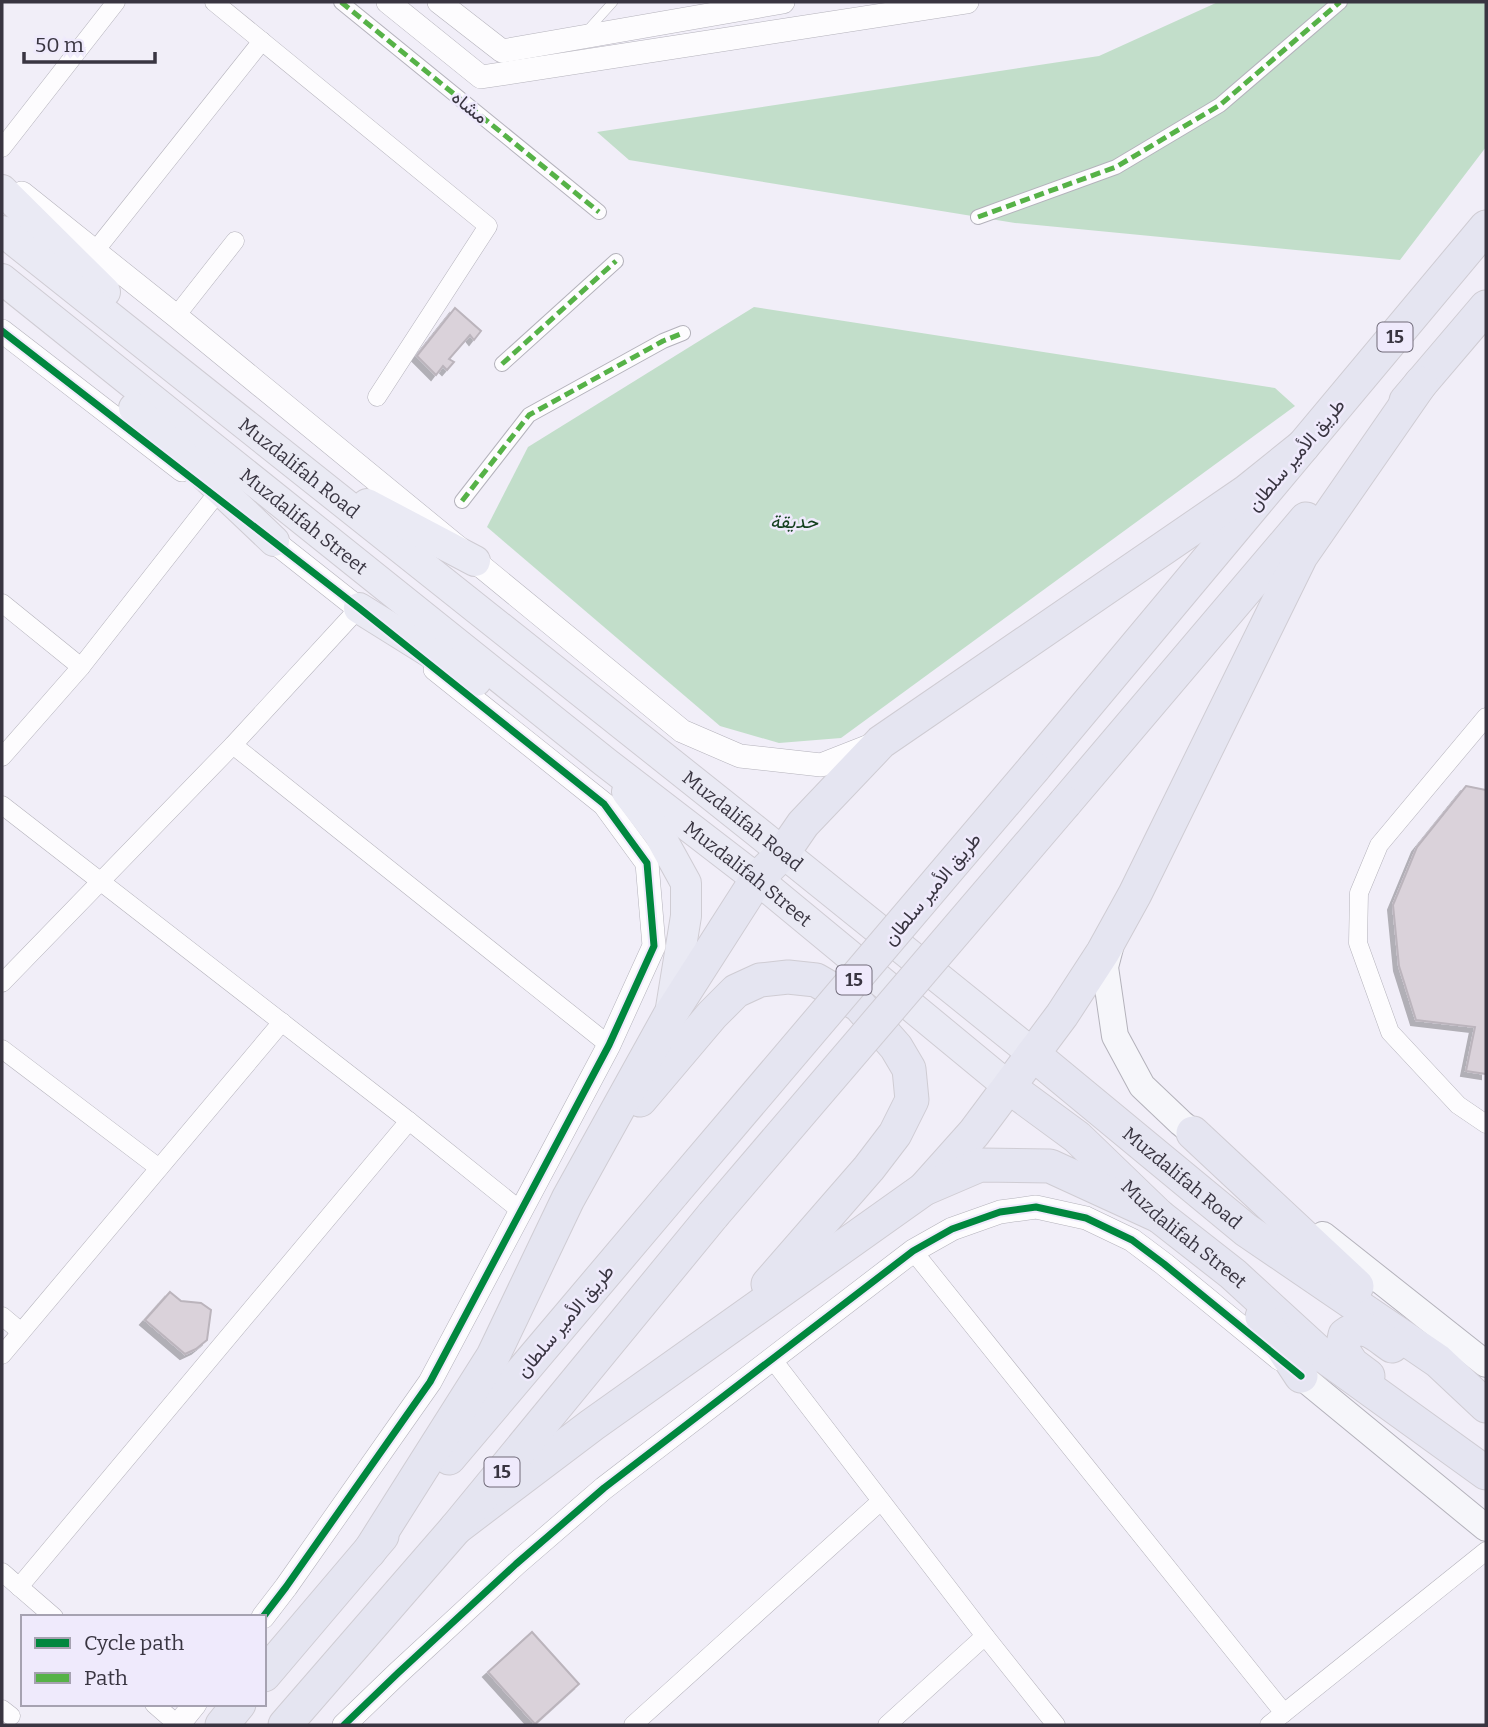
<svg xmlns="http://www.w3.org/2000/svg" width="1488" height="1727" viewBox="0 0 1488 1727" font-family="Bitter,Vazirmatn,serif">
<defs>
<filter id="shadow"><feDropShadow dx="-5" dy="5" stdDeviation="0" flood-color="#0004"/></filter>
</defs>
<rect width="100%" height="100%" fill="#f1eef8"/>
<g fill="#c2deca">
<polygon points="1218,2 1486,2 1486,147 1400,260 1015,223 629,160 597,132 1099,56"/>
<polygon points="754,307 1275,388 1295,406 841,738 779,743 720,726 487,527 528,447"/>
</g>
<g fill="#dad2da" stroke="#bbb4bc" stroke-width="2" filter="url(#shadow)">
<polygon points="455,308 481,331 474,340 470,335 449,359 454,362 447,370 443,366 436,375 417,356"/>
<polygon points="1466,786 1486,790 1486,1074 1466,1071 1475,1027 1416,1020 1399,966 1393,905 1417,847"/>
<polygon points="170,1292 181,1301 201,1303 211,1310 207,1340 196,1349 185,1354 145,1320"/>
<polygon points="532,1632 579,1684 535,1724 488,1672"/>
</g>
<g fill="none" stroke-linecap="round" stroke-linejoin="round">
<defs>
<polyline id="service" points="586,32 613,2"/>
<g id="pedestrian">
<polyline points="341,2 599,212"/>
<polyline points="978,217 1116,167 1220,105 1340,2"/>
<polyline points="502,364 616,261"/>
<polyline points="462,501 529,415 663,341 683,333"/>
</g>
<g id="minor">
<polyline points="214,2 488,226 377,397"/>
<polyline points="2,148 116,2"/>
<polyline points="95,251 262,41"/>
<polyline points="176,316 235,241"/>
<polyline points="2,603 81,667"/>
<polyline points="1486,717 1379,845 1359,893 1358,943 1390,1032 1458,1105 1486,1124"/>
<polyline points="233,745 609,1045"/>
<polyline points="2,757 81,667 215,496"/>
<polyline points="2,805 409,1121 521,1211"/>
<polyline points="2,983 233,745 359,608"/>
<polyline points="2,1049 159,1168"/>
<polyline points="913,1251 1284,1713"/>
<polyline points="2,1316 21,1332"/>
<polyline points="2,1355 282,1022"/>
<polyline points="773,1360 985,1636 1056,1725"/>
<polyline points="2,1572 54,1617"/>
<polyline points="19,1587 409,1121"/>
<polyline points="154,1704 178,1725"/>
<polyline points="2,1709 11,1716"/>
<polyline points="633,1725 881,1501"/>
<polyline points="887,1725 985,1636"/>
<polyline points="1269,1725 1486,1551"/>
</g>
<g id="tertiary">
<polyline points="388,2 481,77 967,2"/>
<polyline points="439,2 502,51 783,2"/>
<polyline points="22,193 176,316 682,731 740,756 821,765 872,745"/>
<polyline points="2,331 182,470"/>
<polyline points="262,532 372,619"/>
<polyline points="263,1617 286,1587 430,1382 609,1045 654,946 647,863 604,804 435,669"/>
<polyline points="178,1725 195,1704"/>
<polyline points="344,1725 398,1673 516,1564 604,1488 913,1251 952,1229 1000,1212 1036,1207 1086,1218 1132,1240 1164,1264 1280,1359"/>
</g>
<g id="secondary">
<polyline points="1111,944 1105,967 1115,1036 1142,1086 1181,1123 1207,1144"/>
<polyline points="1323,1235 1486,1364"/>
<polyline points="1301,1376 1486,1528"/>
</g>
<g id="trunk">
<polyline points="2,190 105,292"/>
<path id="s1" d="M2,231L755,830L1033,1054"/>
<path id="s2" d="M2,279L605,762L757,879L1009,1087"/>
<polyline points="134,408 274,541"/>
<polyline points="367,504 475,561"/>
<polyline points="359,608 476,681"/>
<polyline points="627,792 659,834 686,883 686,916 670,1014"/>
</g>
<g id="motorway">
<polyline points="1406,401 1486,307"/>
<polyline points="1034,768 1486,227"/>
<polyline points="1065,803 1306,519"/>
<path id="s3" d="M1033,1054L1246,1230L1438,1361L1486,1406"/>
<path id="s4" d="M1009,1087L1077,1137L1159,1216L1233,1274L1317,1351L1486,1473"/>
<polyline points="640,1100 712,1015 736,991 760,980 788,977 816,980 859,1005 896,1047 909,1069 912,1100 895,1134 869,1168 768,1284"/>
<polyline points="1193,1133 1357,1286"/>
<polyline points="924,1189 974,1133 1062,1015 1103,952 1135,894 1301,556 1421,383"/>
<polyline points="1262,1317 1301,1376"/>
<path d="M1368,1376L1352,1364L1342,1349L1345,1335C1364,1321 1376,1335 1392,1346"/>
<polyline points="449,1458 673,1193"/>
<polyline points="456,1528 592,1425 924,1189 980,1165 1050,1166 1159,1216"/>
<polyline points="369,1552 493,1356 568,1199 670,1015 757,879 783,853 803,824 881,742 1247,491 1303,446"/>
<polyline points="264,1675 382,1536"/>
<polyline points="222,1725 239,1704"/>
<polyline points="285,1725 456,1528 713,1215"/>
</g>
</defs>
<use href="#service" stroke="#b4b2bb" stroke-width="10"/>
<use href="#pedestrian" stroke="#b4b2bb" stroke-width="16"/>
<use href="#minor" stroke="#b4b2bb" stroke-width="19"/>
<use href="#tertiary" stroke="#b4b2bb" stroke-width="24"/>
<use href="#secondary" stroke="#b4b2bb" stroke-width="28"/>
<use href="#trunk" stroke="#cfccd3" stroke-width="32"/>
<use href="#motorway" stroke="#cfccd3" stroke-width="35"/>
<use href="#service" stroke="#fdfcfe" stroke-width="9"/>
<use href="#pedestrian" stroke="#fdfcfe" stroke-width="14"/>
<use href="#minor" stroke="#fdfcfe" stroke-width="18"/>
<use href="#tertiary" stroke="#fdfcfe" stroke-width="23"/>
<use href="#secondary" stroke="#f6f6fa" stroke-width="26"/>
<use href="#trunk" stroke="#eaeaf4" stroke-width="30"/>
<use href="#motorway" stroke="#e5e5f1" stroke-width="33"/>
<defs>
<g id="motorway-bridge">
<polyline points="673,1193 1034,768"/>
<polyline points="713,1215 1065,803"/>
</g>
</defs>
<use href="#motorway-bridge" stroke="#cfccd3" stroke-width="35" stroke-linecap="butt"/>
<use href="#motorway-bridge" stroke="#e5e5f1" stroke-width="33"/>
<g stroke="#56b247" stroke-width="5" stroke-dasharray="10 5" stroke-linecap="butt">
<polyline points="341,2 599,212"/>
<polyline points="978,217 1116,167 1220,105 1340,2"/>
<polyline points="502,364 616,261"/>
<polyline points="462,501 529,415 663,341 683,333"/>
</g>
<defs>
<g id="cycleway">
<polyline points="2,331 359,608 604,804 647,863 654,946 609,1045 430,1382 286,1587 263,1617"/>
<polyline points="344,1725 398,1673 516,1564 604,1488 913,1251 952,1229 1000,1212 1036,1207 1086,1218 1132,1240 1164,1264 1301,1376"/>
</g>
</defs>
<use href="#cycleway" stroke="#efeafc" stroke-width="11"/>
<use href="#cycleway" stroke="#00873e" stroke-width="7"/>
</g>
<g text-anchor="middle" dominant-baseline="central" stroke-width="5" stroke-linejoin="round" paint-order="stroke">
<g fill="#efeafc" stroke="#706b79" stroke-width="2">
<rect x="1377.5" y="322.5" width="35" height="29" rx="5"/>
<rect x="836.5" y="965.5" width="35" height="29" rx="5"/>
<rect x="484.5" y="1457.5" width="35" height="29" rx="5"/>
</g>
<g font-size="18" font-weight="bold" fill="#393541">
<text x="1395" y="337">15</text>
<text x="854" y="980">15</text>
<text x="502" y="1472">15</text>
</g>
<g font-size="19" fill="#393541" stroke="#efeafc">
<text transform="translate(470 107) rotate(39)">مشاه</text>
<text transform="translate(1296 455) rotate(-50)">طريق الأمير سلطان</text>
<text stroke="none"><textPath href="#s1" startOffset="380">Muzdalifah Road</textPath></text>
<text stroke="none"><textPath href="#s2" startOffset="387">Muzdalifah Street</textPath></text>
<text stroke="none"><textPath href="#s1" startOffset="947">Muzdalifah Road</textPath></text>
<text stroke="none"><textPath href="#s2" startOffset="954">Muzdalifah Street</textPath></text>
<text transform="translate(932 889) rotate(-50)">طريق الأمير سلطان</text>
<text stroke="none"><textPath href="#s3" startOffset="194">Muzdalifah Road</textPath></text>
<text stroke="none"><textPath href="#s4" startOffset="229">Muzdalifah Street</textPath></text>
<text transform="translate(565 1321) rotate(-50)">طريق الأمير سلطان</text>
</g>
<g font-size="19" font-style="italic" fill="#123e1d" stroke="#efeafc">
<text x="794" y="521">حديقة</text>
</g>
</g>
<rect width="1488" height="1727" fill="none" stroke="#393541" stroke-width="7"/>
<rect x="21" y="1615" width="245" height="91" fill="#efeafc" stroke="#a6a2b1" stroke-width="2"/>
<rect x="35" y="1638" width="35" height="10" fill="#00873e" stroke="#a6a2b1" stroke-width="2"/>
<text x="84" y="1650" font-size="21" fill="#393541">Cycle path</text>
<rect x="35" y="1673" width="35" height="10" fill="#56b247" stroke="#a6a2b1" stroke-width="2"/>
<text x="84" y="1685" font-size="21" fill="#393541">Path</text>
<path d="M24 52v10h131v-10" fill="none" stroke="#393541" stroke-width="3.5"/>
<text x="35" y="52" font-size="21" fill="#393541" stroke="#efeafc" stroke-width="5" paint-order="stroke">50 m</text>
</svg>
